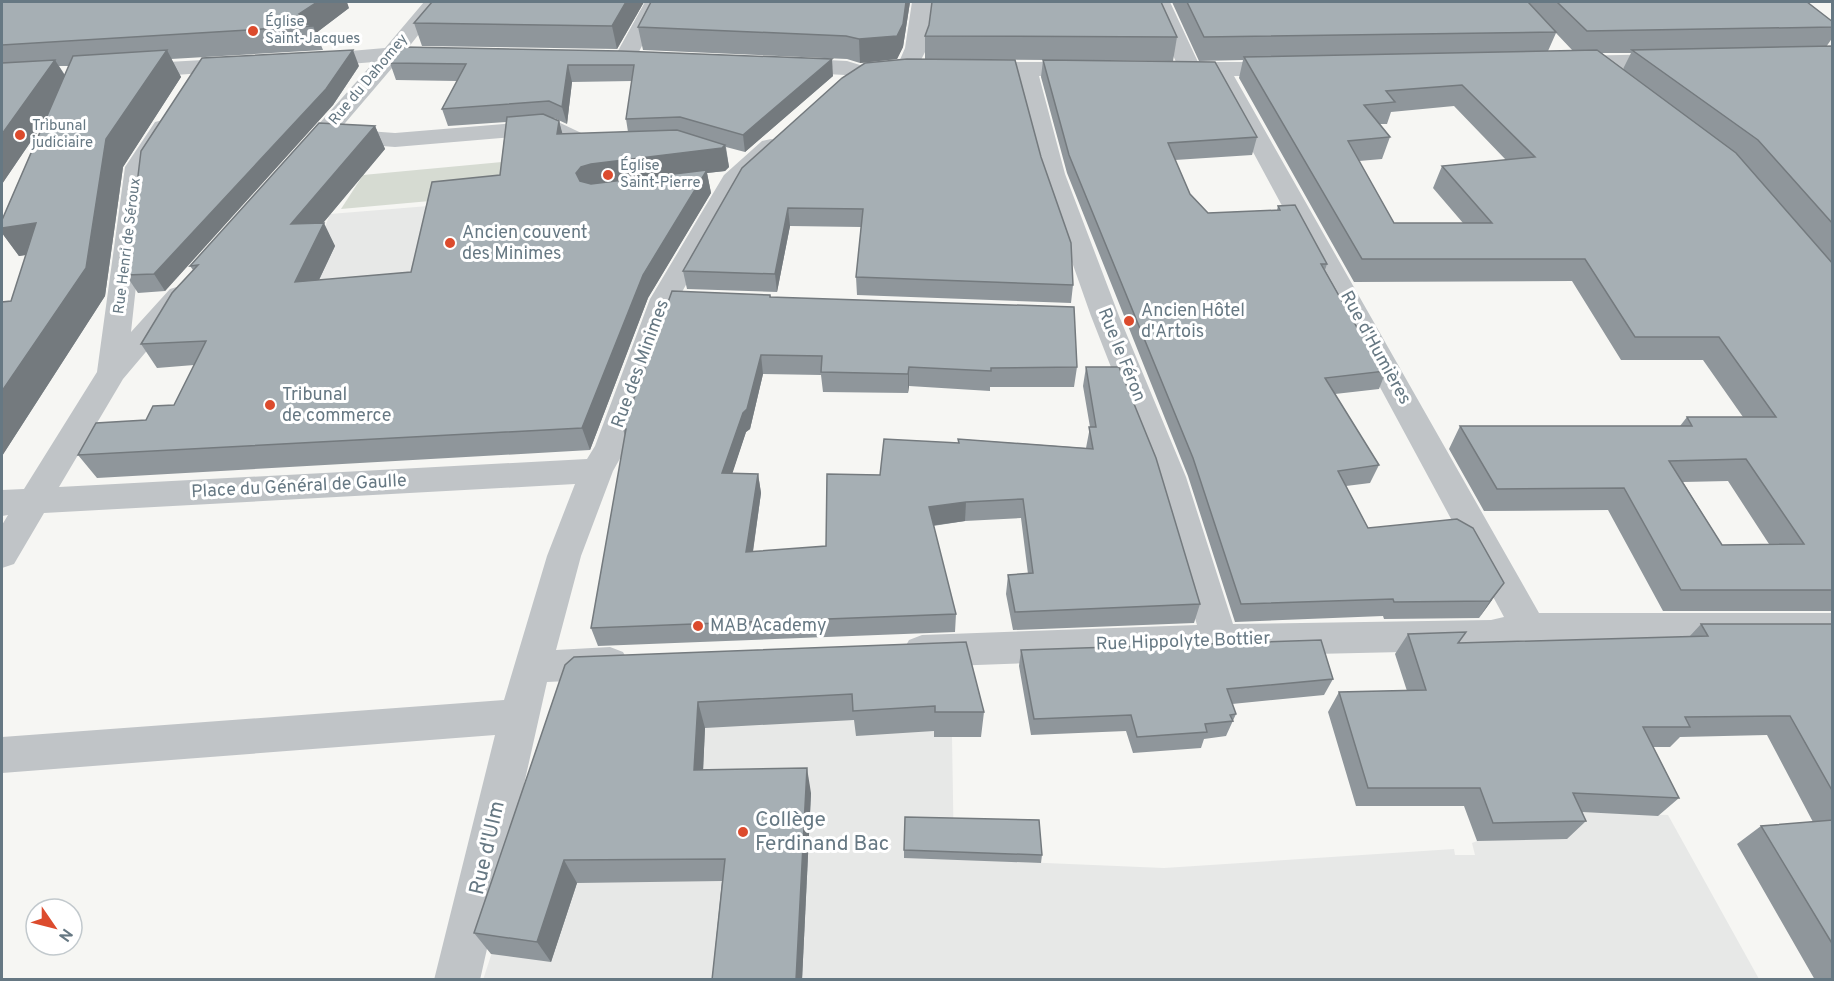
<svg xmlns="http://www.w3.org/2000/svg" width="1834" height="981" viewBox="0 0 1834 981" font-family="Overpass,sans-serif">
<rect width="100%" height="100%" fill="#f6f6f3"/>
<g fill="#e7e8e7">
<polygon points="644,203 310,305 323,232 330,214 441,205"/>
<polygon points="951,675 954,859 1164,868 1454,849 1455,855 1475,855 1472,843 1555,811 1668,815 1759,979 483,980 546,786 703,767 705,728"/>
</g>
<polygon fill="#d6dbd2" points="502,162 497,195 341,209 363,175"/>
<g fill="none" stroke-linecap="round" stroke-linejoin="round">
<g fill="#c0c4c7" fill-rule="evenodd">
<path d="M424,2H444L408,48L451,50L454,55L451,60L398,61L340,129L395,133L554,120L596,140L617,141L620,146L617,151L592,154L583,152L550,134L395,147L329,142C318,154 312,168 293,163L290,158L293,153L374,62L312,67L304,65L301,60L304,55L385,48Z"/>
<polygon points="645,2 665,2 633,63 625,65 617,63 614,58"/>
<polygon points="912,2 932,2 927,48 915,72 859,79 845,75 788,72 780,70 777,65 780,60 788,58 847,61 860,65 899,62 905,48"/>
<polygon points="1150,2 1170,2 1198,62 1285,62 1293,64 1296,69 1293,74 1285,76 1234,76 1539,613 1832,613 1832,643 1529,643 1491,650 1220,656 922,667 909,662 903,651 909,640 922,635 1197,625 1154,477 1091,316 1041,174 1016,76 965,74 962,69 965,64 973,62 1087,62 1095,64 1098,69 1095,74 1087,76 1039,76 1065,174 1119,316 1186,477 1233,624 1491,620 1504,617 1212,76 1166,74 1163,69 1166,64 1176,62"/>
<polygon points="1671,54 1679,56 1682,61 1679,66 1570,70 1562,68 1559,63 1562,58 1570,56"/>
<polygon points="239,58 247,60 250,65 247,70 132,78 124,76 121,71 124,66 132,64"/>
<polygon points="163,120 171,122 175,127 149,167 131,332 170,289 180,286 190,289 194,295 123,379 59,487 587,459 595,446 650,299 724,175 762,141 771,139 780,141 783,146 743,184 678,299 627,446 613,471 581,556 556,650 610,647 623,652 629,663 623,674 610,679 547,682 480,980 434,980 495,735 2,773 2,737 504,700 547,556 575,484 44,513 14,564 2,568 2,525 8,515 2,516 2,490 24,489 97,372 125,167 155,122"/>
</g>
</g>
<g fill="#8f969b" fill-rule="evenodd">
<path d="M2,2L349,8L316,33L323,50L171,59L181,77L123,167L105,296L2,456V302L11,301L26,255L19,256L2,233V220L46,119L2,184ZM59,66H69L65,75Z"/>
<polygon points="644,2 617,49 422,46 414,23"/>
<polygon points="651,2 910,2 903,47 897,59 860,63 847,59 643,50 638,27"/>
<path d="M1172,2H1807L1833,22V37L1826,47L1833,46V611H1663L1608,510L1484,511L1449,449L1460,426H1680L1687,417H1743L1703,360H1621L1572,281L1354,282L1239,78L1243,60L1199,61ZM1556,33L1573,51H1548ZM1602,53H1631L1623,69ZM1454,106L1506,160L1442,166L1433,188L1463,223H1394L1359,161L1382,159L1390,137L1380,124H1387L1391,112ZM1728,481L1769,544L1722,545L1683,482Z"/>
<polygon points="929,25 1177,37 1173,61 925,59 925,36"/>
<path d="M403,47L833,76L745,152L726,147L729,167L725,171L707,173L711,193L648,298L590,450L97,478L78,455L174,405L194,365L157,368L141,344L193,270L190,266L375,126L385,149L323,223L335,246L319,280L411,272L500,175L506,122L448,126L442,109L457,81L396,80L390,63ZM632,81L626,119L628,132L562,134L559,121L552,118H554L567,124L572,82Z"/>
<polygon points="1043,60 1257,137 1252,155 1175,160 1190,194 1208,213 1277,210 1278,206 1327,264 1325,270 1359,331 1386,371 1379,389 1335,394 1379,465 1370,483 1346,486 1368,528 1492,600 1479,618 1384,619 1383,616 1235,622 1188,476 1067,173 1041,77"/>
<polygon points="359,66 333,105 165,291 138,293 126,275"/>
<polygon points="842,78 1073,285 1071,303 857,295 856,277 861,227 790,226 777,292 687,289 683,271"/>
<polygon points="770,295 771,297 1077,367 1074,387 990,387 990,391 909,386 908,393 823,392 821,375 763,374 750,429 746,432 732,473 758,474 761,493 753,552 826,546 880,475 958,443 958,439 1086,448 1090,427 1083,386 1086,367 1200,604 1194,623 1013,630 1006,594 1008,575 1028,574 1021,518 965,521 933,526 956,614 955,632 598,646 591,628 625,436 623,429"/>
<polygon points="1701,624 1833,624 1833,980 1815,980 1737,844 1761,826 1813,822 1767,735 1680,737 1670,747 1653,747 1679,798 1658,816 1582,812 1586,821 1567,839 1477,841 1464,806 1356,806 1328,712 1339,692 1407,691 1395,654 1408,634 1459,643 1689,637"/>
<polygon points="966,642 984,712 981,737 934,737 934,731 856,736 854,720 705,728 703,770 811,793 802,980 712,980 722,881 577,883 551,962 491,954 474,933 565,665"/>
<polygon points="1021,650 1333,679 1324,695 1232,704 1236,714 1226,736 1204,739 1201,748 1133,753 1126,731 1031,735 1019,666"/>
<polygon points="904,850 1042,855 1041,863 904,858"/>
</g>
<g fill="#747a7e">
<polygon points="317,2 347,2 349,8 316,33 313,26 300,22 299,14"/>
<polygon points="626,2 644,2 617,49 612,26"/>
<polygon points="906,2 910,2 903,47 897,59 860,63 859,39"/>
<polygon points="167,50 181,77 123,167 105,296 2,456 2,391 106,139"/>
<polygon points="353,50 359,66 333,105 165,291 154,274"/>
<polygon points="832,59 833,76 745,152 743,135"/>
<polygon points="55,60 70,84 2,184 2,134"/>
<polygon points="568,65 572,82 567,124 562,107"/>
<polygon points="559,121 565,143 557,134"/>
<polygon points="375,126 385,149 303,247 291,224"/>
<polygon points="725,145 729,167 725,171 707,173 711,193 648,298 590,450 582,428 582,196 576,173 581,167 591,164"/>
<polygon points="788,208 790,226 777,292 775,274"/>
<polygon points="36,223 56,250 19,256 2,233 2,228"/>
<polygon points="324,223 335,246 307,305 295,282"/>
<polygon points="761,355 763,374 750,429 746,432 726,493 722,473"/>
<polygon points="909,367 909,386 908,393 908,374"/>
<polygon points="758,474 761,493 750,571 746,552"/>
<polygon points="966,502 965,521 929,526 929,507"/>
<polygon points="1504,583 1492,600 1479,618 1490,601"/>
<polygon points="698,702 705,728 702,794 694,770"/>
<polygon points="807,768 811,793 802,980 796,980"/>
<polygon points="564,860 577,883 551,962 537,942"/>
</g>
<g fill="#a6afb4" stroke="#747a7e" stroke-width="1.5" fill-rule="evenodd">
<polygon points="2,2 317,2 299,14 303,16 300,22 313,26 2,45"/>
<polygon points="432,2 626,2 612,26 414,23"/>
<polygon points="651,2 906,2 903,24 897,36 859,39 846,36 638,27"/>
<polygon points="932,2 1161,2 1177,37 925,36 929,25"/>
<polygon points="1187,2 1528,2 1556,32 1204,37"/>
<polygon points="1557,2 1807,2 1833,22 1833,27 1587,31"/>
<polygon points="1833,46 1833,224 1758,140 1632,50"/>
<polygon points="403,47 621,51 832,59 743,135 680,117 626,119 634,65 568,65 562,107 549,101 442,109 466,64 390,63"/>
<polygon points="167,50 106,139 86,268 2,391 2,302 11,301 36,223 2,228 2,220 73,56"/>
<polygon points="353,50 326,89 154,274 126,275 141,151 202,58"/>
<path d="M1597,50L1736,153L1833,264V590H1681L1624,488L1497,489L1460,426H1692L1687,417H1776L1719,337H1635L1585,259H1362L1244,57ZM1462,85L1535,157L1442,166L1492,223H1394L1348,141L1390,137L1364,105L1395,102L1386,91ZM1746,459L1804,544L1722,545L1669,461Z"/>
<polygon points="907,59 1015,60 1041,157 1071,243 1073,285 856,277 863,209 788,208 775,274 683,271 742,168 842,78 865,63"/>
<polygon points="55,60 2,134 2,63"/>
<polygon points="1043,60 1215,62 1257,137 1168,143 1190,194 1208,213 1280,210 1278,206 1295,205 1327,264 1321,264 1359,331 1364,331 1386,371 1325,378 1379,465 1338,471 1368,528 1457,519 1473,528 1504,583 1490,601 1394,602 1393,599 1241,604 1193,458 1069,155"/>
<polygon points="543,114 559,121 557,134 677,130 725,145 722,148 591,164 581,167 576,173 580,181 591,184 707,170 643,275 582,428 78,455 96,423 146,420 153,406 174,405 206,341 141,344 172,293 198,265 190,266 319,123 375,126 291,224 324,223 295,282 411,272 432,182 500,175 507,117"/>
<polygon points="672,291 770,295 770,297 1074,307 1077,367 991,368 991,371 909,367 908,374 821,372 822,356 761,355 747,409 743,413 722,473 758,474 746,552 826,546 827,474 880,475 884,439 959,443 958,439 1093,449 1089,427 1096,427 1086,367 1119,367 1156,458 1200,604 1015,612 1008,575 1033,573 1023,499 966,502 929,507 956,614 591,628 626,429 623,429"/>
<polygon points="1701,624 1833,624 1833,792 1790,716 1685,717 1690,727 1643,727 1679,798 1573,793 1586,821 1493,823 1480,788 1368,788 1339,692 1426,690 1408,634 1466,632 1458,643 1708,636"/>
<polygon points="1321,640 1333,679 1227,689 1236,714 1230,715 1233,721 1205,724 1207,732 1137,737 1131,715 1034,719 1021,650"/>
<polygon points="966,642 984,712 935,712 935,706 853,711 852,694 698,702 694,770 807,768 796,980 712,980 725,859 564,860 537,942 474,933 565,665 574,657"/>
<polygon points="905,817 1039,820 1042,855 904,850"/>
<polygon points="1833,820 1833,945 1761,826"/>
</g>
<g fill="#dc4b2d" stroke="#fff" stroke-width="2">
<circle cx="253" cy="31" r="6"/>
<circle cx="20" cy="135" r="6"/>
<circle cx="608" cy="175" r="6"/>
<circle cx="450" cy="243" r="6"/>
<circle cx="1129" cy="321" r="6"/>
<circle cx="270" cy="405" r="6"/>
<circle cx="698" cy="626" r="6"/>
<circle cx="743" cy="832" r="6"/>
</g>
<g text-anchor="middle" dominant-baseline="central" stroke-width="6" stroke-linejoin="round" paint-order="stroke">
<g font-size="15" fill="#667883" stroke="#fff" text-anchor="start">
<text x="265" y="22">Église<tspan x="265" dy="17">Saint-Jacques</tspan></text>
<text x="32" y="126">Tribunal<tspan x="32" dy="17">judiciaire</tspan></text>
<text x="620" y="166">Église<tspan x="620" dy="17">Saint-Pierre</tspan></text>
</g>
<g font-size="15" fill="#667883" stroke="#fff">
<text transform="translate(369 80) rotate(-50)">Rue du Dahomey</text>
<text transform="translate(128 246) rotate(-83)">Rue Henri de Séroux</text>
</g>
<g font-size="18" fill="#667883" stroke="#fff" text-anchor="start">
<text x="462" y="233">Ancien couvent<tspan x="462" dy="21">des Minimes</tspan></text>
<text x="1141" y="311">Ancien Hôtel<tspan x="1141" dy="21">d'Artois</tspan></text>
<text x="282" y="395">Tribunal<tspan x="282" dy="21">de commerce</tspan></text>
<text x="710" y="626">MAB Academy</text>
</g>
<g font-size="18" fill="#667883" stroke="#fff">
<text transform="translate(1375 348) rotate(61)">Rue d'Humières</text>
<text transform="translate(1121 355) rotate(68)">Rue le Féron</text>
<text transform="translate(641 364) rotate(-70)">Rue des Minimes</text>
<text transform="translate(299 487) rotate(-3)">Place du Général de Gaulle</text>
<text transform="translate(1183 642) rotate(-2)">Rue Hippolyte Bottier</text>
</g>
<g font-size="21" fill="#667883" stroke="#fff" text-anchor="start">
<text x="755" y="820">Collège<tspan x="755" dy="24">Ferdinand Bac</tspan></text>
</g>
<g font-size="21" fill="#667883" stroke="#fff">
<text transform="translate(488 848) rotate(-77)">Rue d'Ulm</text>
</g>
</g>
<rect width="1834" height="981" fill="none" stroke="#667883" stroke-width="6"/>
<g transform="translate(54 927) rotate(125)"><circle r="28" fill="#ffffff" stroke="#c2c9cd" stroke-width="1.5"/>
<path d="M0-4.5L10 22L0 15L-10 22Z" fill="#dc4b2d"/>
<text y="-9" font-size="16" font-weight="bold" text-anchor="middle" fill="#667883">N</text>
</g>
</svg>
